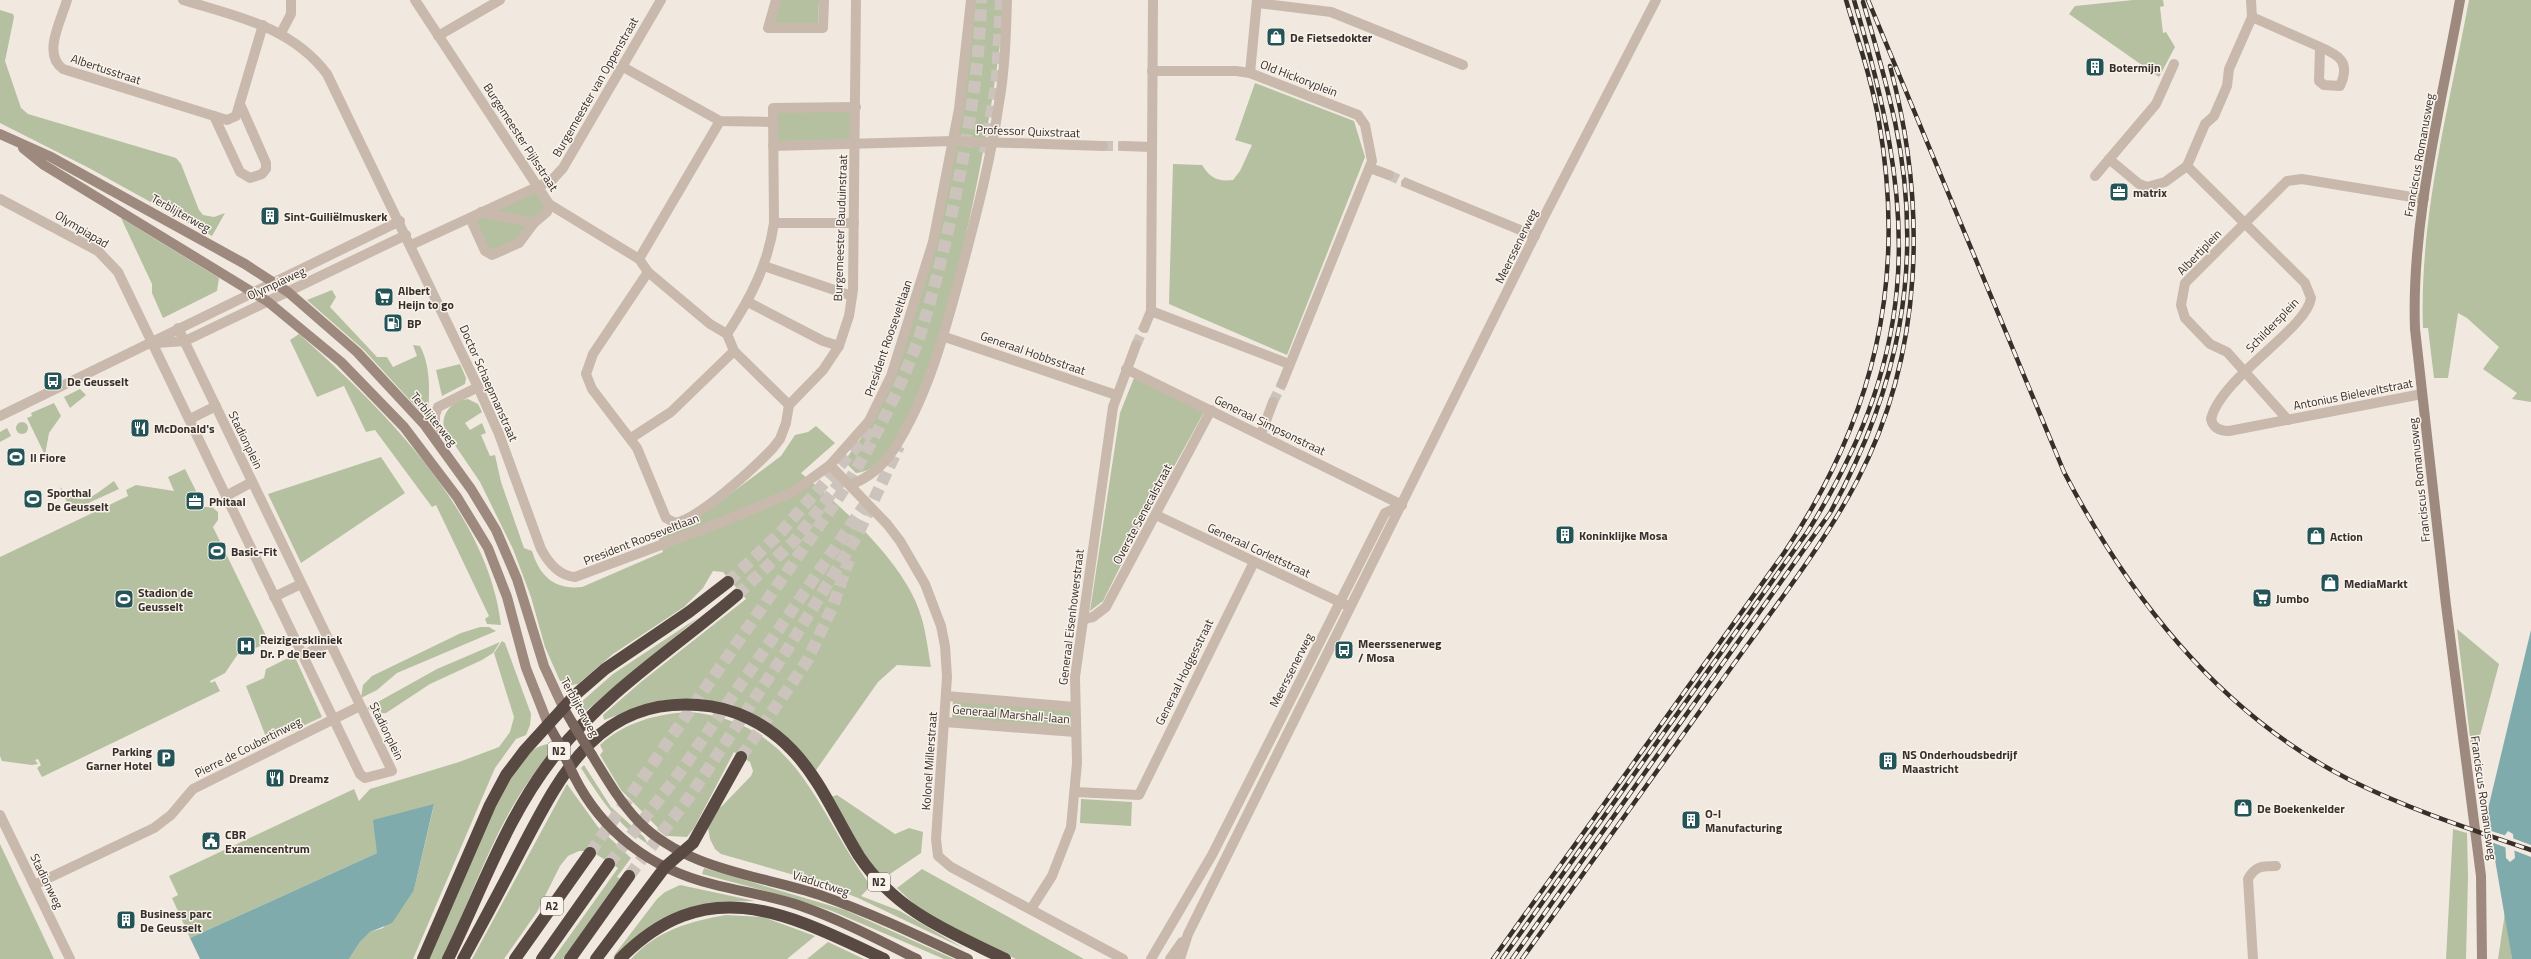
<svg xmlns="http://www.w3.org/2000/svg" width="2531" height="959" viewBox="0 0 2531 959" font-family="'Titillium Web',sans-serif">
<rect width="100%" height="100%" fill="#f1e9e0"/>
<g fill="#b5c0a0">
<polygon points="780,0 819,0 818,26 773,25"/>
<path d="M975,0H1004C1002,72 937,470 856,473L848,465V456L864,434L895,376L922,291Z"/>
<polygon points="2133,0 2163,0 2164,6 2160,7 2163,33 2166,32 2175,47 2159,77 2069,14 2075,6"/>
<path d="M2469,0H2531V402L2512,399L2517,393L2483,369L2499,347L2467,318L2458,313L2448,378H2434L2428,328H2423C2419,217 2449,108 2469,0Z"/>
<polygon points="0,10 13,14 14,17 5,61 21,108 28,114 176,158 181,164 199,210 203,215 214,217 225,213 212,236 89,168 0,123"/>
<path d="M1255,83L1354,121L1365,157L1287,355L1169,304L1173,164L1202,165C1210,178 1218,182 1233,180L1240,171L1252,145L1235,140Z"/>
<polygon points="854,109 854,141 774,143 775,110"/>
<path d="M536,189L546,204C540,228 513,243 492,252L486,247L473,219Z"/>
<polygon points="121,218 219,278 217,291 163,318 152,293 152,284"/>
<path d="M332,290L336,297L330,307L377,357H387L393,367L417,356L413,345L420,346C432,369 429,395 428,420L364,350L307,300Z"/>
<path d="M299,334C380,406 488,511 501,625L487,624L485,619L489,616L436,505L432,507L375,430L366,432L344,386L317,397L290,340Z"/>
<polygon points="460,364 466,378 465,384 442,396 436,370"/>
<polygon points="1134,378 1204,412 1132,543 1103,601 1090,611 1120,413"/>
<polygon points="80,389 86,395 70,408 64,397"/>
<path d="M468,399L478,404L482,412L465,423L470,430L482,423L486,433L481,435L490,456L495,455L501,482L524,548L532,551C540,577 555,590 582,587L663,552L657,532L706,512L781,456L795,435L808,432L816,426L835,443L801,473C841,506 907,565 921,616C926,632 928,650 931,667L897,665L878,682L814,773L804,758L712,701L673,699L653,702L604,720L603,715L641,682L746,599L723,572L713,571L703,588L684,607L613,654L578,684L571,685L560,681L545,647L531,597L513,549L480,482L444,429C441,413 452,401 468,399Z"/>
<polygon points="54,403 61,416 49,433 45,455 27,418 32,416 31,413"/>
<circle cx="22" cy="428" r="6"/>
<polygon points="7,428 11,436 0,442 0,432"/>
<polygon points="381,457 405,493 301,563 268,494"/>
<polygon points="185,469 204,507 212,507 218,512 218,520 213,527 269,642 251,650 248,643 244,645 225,673 210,681 211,683 215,681 220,691 42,777 37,768 41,765 38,759 35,760 38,764 32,765 2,761 0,756 0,557 128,496 126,490 136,485 174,491 168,477"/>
<path d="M114,481L119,489L71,511L60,487C84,510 92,496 114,481Z"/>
<polygon points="699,617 581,715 579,711 577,713 576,709 580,703 613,674"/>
<polygon points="480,627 489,627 496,631 397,673 377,690 361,698 363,685 372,676 461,633"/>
<polygon points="2457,629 2499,664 2473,762"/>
<polygon points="502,641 505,643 531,714 530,725 526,735 516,739 495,768 413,959 349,959 360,942 370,932 383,928 414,890 434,805 377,853 190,938 172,898 178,895 169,876 354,789 359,801 370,789 459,762 499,747 510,732 514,717 494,653"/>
<polygon points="500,642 493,653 482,660 430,684 386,713 375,714 367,708 437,669"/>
<polygon points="294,655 322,717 268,742 246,686 264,678 266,669"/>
<polygon points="953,699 1072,709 1070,729 952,719"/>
<path d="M689,712C800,722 815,811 871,886L861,896L900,911L965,949L858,898L815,881L721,854L715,849L710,839L708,828L717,809L722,806L751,776L753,771L750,762L734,752L694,828L687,837L668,836L663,833L621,790L600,755L603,751L600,745C625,722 656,714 689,712Z"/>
<path d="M547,744L550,751C539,768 527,782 517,799C486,850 468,906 442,959H429C452,912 497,774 536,748C539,746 544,745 547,744Z"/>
<path d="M584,765L611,807L644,837L648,844C618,826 600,798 581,768Z"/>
<polygon points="567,784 598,827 631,858 617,877 620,878 563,959 553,959 618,868 591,851 579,851 568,856 560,866 537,912 504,959 472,959"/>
<polygon points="837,795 895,834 909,828 923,832 921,853 884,878 867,860 831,797"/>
<polygon points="1081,799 1132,802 1131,826 1080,823"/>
<polygon points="2453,829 2467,833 2468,877 2466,959 2446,959"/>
<polygon points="0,844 54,959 0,959"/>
<polygon points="704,868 845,910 954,959 944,959 832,911 785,896 702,874"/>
<polygon points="922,869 1084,959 1016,959 955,930 917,907 897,888"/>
<polygon points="680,885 755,901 718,902 642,933 612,958 657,899 665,892"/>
<polygon points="2505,913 2512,959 2498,959"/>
<path d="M726,915L763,917L815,936L787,959H631C656,931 690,921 726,915Z"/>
<polygon points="828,942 864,959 807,959"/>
</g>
<g fill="#80abad" fill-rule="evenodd">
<path d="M2531,630V959H2512L2487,813ZM2508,831L2513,834L2515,858L2510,862L2506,858L2505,835Z"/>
<polygon points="434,804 414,890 392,923 370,932 360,942 349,959 200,959 190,938 377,853 373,820"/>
</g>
<g fill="#f1e9e0">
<polygon points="2488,830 2507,836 2507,848 2491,842"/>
<polygon points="2512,838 2531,845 2531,857 2513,850"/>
</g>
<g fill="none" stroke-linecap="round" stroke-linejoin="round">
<g stroke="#ccc4bc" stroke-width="10" stroke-dasharray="10 5" stroke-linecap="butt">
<polyline points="1103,146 1123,146"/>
<polyline points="1389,175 1406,183"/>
<polyline points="1136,345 1144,328"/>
<polyline points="1273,402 1282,384"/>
</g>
<g stroke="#ccc4bc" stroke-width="12" stroke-dasharray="12 6" stroke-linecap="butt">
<polyline points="985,153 997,78 1001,0"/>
<polyline points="728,582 779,534 873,428"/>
<polyline points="737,595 794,541 842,480"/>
<polyline points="741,757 807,661 832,608 849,560"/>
<path d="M590,853L831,509C867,455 898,396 920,335C937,282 949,228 960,174C971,117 980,58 981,0"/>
<polyline points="609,864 678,775 866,503"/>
<polyline points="629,876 690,796 787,650 857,536 899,446"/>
</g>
<g stroke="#c9b9ac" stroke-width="10">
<path d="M67,0C61,21 42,54 63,69L227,120L236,116L263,25"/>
<path d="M183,0C236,16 292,27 327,74L478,387L499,434L541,549C548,562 559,576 575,577L717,524L793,492L830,465L869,421L891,376L933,242L959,109L971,0"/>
<polyline points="415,0 549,204 639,259 648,272 710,324 727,334 734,351 789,405"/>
<polyline points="776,0 768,28 823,28 824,0"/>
<polyline points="1257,3 1331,12 1463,65"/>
<path d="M2252,17L2320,47L2319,81L2324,85L2340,86C2351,62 2339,55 2320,47"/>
<polyline points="281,33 291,14 291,0"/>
<polyline points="438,36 500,0"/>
<polyline points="623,67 720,121 773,122"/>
<polyline points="1152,71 1236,71 1250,73 1358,115 1365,125 1372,161 1282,384"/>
<polyline points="1250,73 1257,0"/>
<polyline points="214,116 240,172 250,178 262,174 266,169 266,163 240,104"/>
<polyline points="773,146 953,141 1103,146"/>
<polyline points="1123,146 1152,147"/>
<polyline points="2109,159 2139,184 2147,187 2165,182 2187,166 2205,124 2214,116 2227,86 2229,69 2252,17 2251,0"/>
<path d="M2187,166L2305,283L2311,298C2307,329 2221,377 2211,419C2213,428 2220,431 2229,431L2422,394"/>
<polyline points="1370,168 1389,175"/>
<polyline points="2095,176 2156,104 2174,64"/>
<polyline points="1406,183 1535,236"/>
<polyline points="0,199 98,251 118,272 360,774 365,778 392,771 178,328"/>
<polyline points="481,212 534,223"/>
<polyline points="470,218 485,251 492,255 519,243 534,223 547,212 549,204"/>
<polyline points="774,223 854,223"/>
<polyline points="411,245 552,180 563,168 661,0"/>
<polyline points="639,259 720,121"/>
<polyline points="764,266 852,296"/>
<path d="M648,272L593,354L586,374L592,389L637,448L666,518L675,523C699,519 755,467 773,448L780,439L786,423L789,405L823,370L839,346L849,316L853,290L856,0"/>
<polyline points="748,302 823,341 839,346"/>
<polyline points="1151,311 1289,364"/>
<polyline points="1144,328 1151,311 1153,0"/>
<path d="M727,334C750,299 768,265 774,223L773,108L856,107"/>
<polyline points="942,336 1116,395"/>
<polyline points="156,343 185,341 406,235"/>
<polyline points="1126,369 1402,505"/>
<polyline points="0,416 400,221"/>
<polyline points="190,419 216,406"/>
<polyline points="2288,420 2227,352 2210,344 2185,318 2181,305 2185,283 2287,181 2302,179 2424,199"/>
<polyline points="1261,434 1273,402"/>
<polyline points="631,438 671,412 734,351"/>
<polyline points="435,439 435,415 438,407 478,387"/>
<polyline points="830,465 887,524 900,541 925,584 941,626 945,646 947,677 936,839 938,856 951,867 1123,959"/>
<path d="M850,485C869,478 883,466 894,449C929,395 946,328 963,265C977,212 991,158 999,103C1005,69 1006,34 1007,0"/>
<polyline points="226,496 252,482"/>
<polyline points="1156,515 1346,605"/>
<polyline points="274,597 301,584"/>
<polyline points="1084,619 1093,617 1106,607 1211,410"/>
<polyline points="303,655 329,643"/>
<polyline points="946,696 1075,707"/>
<polyline points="945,722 1075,732"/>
<polyline points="1075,792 1139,795 1254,562"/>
<polyline points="0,815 70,959"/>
<polyline points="34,885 154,828 171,815 193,789 360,706"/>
<polyline points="1031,909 1052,876 1071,827 1077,763 1075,677 1113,407 1136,345"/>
<polyline points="1151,959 1212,855 1385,513 1402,505"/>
<polyline points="1170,959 1182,942"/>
<polyline points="1180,959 1188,934 1545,215 1656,0"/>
<path d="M2253,959L2248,879C2255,866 2262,866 2276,866"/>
</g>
<g stroke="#9d897d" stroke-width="10">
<path d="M2460,0C2441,106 2411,221 2415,329L2446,605L2481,876L2482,959"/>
<polyline points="0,134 49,156 245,264 288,292 357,352 424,424 471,489 496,530 517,579 544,666 563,707"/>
<polyline points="23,148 44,165 267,301 341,362 404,427 457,497 488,548 507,597 526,668 548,724"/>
</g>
<g stroke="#78665d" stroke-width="10">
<polyline points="563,707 573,724"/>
<polyline points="548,724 557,740"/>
<path d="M592,755C606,778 620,802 639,822C687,870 759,875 820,895C871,913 919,936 968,959"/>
<path d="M574,776C602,832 651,869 712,884C742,892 772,896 801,906C841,920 879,940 917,959"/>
</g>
<g stroke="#584942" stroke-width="12">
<polyline points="423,959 490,805 506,775 525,750 575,695 605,669 689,612 728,582"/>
<path d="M448,959C482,890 507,815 556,754C607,691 676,647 737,595"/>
<path d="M463,959C483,922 503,885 522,848C562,772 599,698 698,705C734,707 767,724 792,750C821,780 837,821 859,856C896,911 947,931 1005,959"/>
<polyline points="515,959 590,853"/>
<polyline points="542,959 609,864"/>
<polyline points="570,959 629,876"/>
<polyline points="596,959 665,867 693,843 741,757"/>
<path d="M620,959C708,870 788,914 884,959"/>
</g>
<defs>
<g id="rail">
<path d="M1868,0L2064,472C2130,599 2220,714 2350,780C2408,809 2470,829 2531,850"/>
<path d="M1493,959L1784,553C1874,419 1907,282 1879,122C1872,81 1858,40 1846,0"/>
<path d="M1502,959L1808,531C1925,344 1916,205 1854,0"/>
<path d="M1512,959L1830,513C1899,389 1925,264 1895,122C1886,82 1875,42 1863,2"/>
<path d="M1522,959C1589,866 1656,772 1723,679C1769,614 1820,551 1857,481C1924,353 1927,204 1890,66"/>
</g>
</defs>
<use href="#rail" stroke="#382f2b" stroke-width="4.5"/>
<use href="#rail" stroke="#f9f3ec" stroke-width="3" stroke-dasharray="9" stroke-linecap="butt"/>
<g stroke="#78665d" stroke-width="10">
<polyline points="573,724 592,755"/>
<polyline points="557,740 574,776"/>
</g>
</g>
<defs>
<symbol id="shop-square" viewBox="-11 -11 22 22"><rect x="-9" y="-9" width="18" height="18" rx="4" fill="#235457" stroke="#f9f3ec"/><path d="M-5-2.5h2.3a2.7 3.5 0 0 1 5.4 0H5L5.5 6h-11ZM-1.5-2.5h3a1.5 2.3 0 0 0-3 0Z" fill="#fff"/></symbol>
<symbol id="building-square" viewBox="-11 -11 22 22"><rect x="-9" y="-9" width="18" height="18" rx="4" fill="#235457" stroke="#f9f3ec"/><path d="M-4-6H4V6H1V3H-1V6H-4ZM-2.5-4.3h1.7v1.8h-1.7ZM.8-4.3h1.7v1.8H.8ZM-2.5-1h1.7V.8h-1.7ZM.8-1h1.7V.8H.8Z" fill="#fff"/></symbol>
<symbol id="office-square" viewBox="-11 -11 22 22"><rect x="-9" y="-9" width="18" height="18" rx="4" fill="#235457" stroke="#f9f3ec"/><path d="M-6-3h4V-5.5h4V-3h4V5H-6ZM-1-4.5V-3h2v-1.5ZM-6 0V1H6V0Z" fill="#fff"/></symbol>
<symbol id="supermarket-square" viewBox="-11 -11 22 22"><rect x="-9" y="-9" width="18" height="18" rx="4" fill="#235457" stroke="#f9f3ec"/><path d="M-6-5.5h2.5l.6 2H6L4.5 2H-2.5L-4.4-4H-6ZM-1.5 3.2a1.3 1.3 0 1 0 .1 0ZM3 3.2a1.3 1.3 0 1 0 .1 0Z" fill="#fff"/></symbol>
<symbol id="fuel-square" viewBox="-11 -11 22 22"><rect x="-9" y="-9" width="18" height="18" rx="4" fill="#235457" stroke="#f9f3ec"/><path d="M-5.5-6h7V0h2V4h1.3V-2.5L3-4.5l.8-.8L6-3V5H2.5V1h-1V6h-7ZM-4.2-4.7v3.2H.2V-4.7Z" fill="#fff"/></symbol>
<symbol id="bus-square" viewBox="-11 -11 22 22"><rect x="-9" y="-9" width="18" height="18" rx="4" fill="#235457" stroke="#f9f3ec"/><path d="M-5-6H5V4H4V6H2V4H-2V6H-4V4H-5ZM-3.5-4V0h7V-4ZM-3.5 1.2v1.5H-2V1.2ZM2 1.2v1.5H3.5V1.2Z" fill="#fff"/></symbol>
<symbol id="restaurant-square" viewBox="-11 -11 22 22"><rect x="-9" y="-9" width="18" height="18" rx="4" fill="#235457" stroke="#f9f3ec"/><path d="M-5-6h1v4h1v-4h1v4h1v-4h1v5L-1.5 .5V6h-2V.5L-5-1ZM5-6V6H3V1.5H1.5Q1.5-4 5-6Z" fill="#fff"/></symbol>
<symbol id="stadium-square" viewBox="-11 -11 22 22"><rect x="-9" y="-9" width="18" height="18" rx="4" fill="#235457" stroke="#f9f3ec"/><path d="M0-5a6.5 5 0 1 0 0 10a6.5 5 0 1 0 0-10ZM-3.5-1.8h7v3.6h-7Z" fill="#fff"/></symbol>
<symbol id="hospital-square" viewBox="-11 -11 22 22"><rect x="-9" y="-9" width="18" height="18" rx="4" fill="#235457" stroke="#f9f3ec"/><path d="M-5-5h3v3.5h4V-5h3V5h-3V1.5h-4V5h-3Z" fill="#fff"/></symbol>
<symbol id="parking-square" viewBox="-11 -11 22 22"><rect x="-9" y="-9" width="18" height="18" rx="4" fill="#235457" stroke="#f9f3ec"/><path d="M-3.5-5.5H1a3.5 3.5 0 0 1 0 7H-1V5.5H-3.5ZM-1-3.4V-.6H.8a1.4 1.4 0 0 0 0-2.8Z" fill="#fff"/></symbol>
<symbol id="civic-square" viewBox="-11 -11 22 22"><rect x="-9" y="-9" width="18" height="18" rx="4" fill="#235457" stroke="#f9f3ec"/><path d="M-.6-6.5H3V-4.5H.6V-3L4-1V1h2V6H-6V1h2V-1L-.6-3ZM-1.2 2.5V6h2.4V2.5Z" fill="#fff"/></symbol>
</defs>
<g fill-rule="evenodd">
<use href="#shop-square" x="1265" y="26" width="22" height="22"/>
<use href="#building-square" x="2084" y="56" width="22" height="22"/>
<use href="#office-square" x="2108" y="181" width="22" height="22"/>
<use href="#building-square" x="259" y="205" width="22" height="22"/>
<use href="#supermarket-square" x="373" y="286" width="22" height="22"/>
<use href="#fuel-square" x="382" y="312" width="22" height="22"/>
<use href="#bus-square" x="42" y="370" width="22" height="22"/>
<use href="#restaurant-square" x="129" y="417" width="22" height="22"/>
<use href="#stadium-square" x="5" y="446" width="22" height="22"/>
<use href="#stadium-square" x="22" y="488" width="22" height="22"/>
<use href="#office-square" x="184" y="490" width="22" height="22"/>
<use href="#building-square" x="1554" y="524" width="22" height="22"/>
<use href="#shop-square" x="2305" y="525" width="22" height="22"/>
<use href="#stadium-square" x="206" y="540" width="22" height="22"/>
<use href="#shop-square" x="2319" y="572" width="22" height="22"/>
<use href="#supermarket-square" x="2251" y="587" width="22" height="22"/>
<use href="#stadium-square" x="113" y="588" width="22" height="22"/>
<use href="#hospital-square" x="235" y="635" width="22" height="22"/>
<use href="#bus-square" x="1333" y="639" width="22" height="22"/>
<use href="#parking-square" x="155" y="747" width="22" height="22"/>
<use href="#building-square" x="1877" y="750" width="22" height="22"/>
<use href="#restaurant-square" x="264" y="767" width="22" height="22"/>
<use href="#shop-square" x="2232" y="797" width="22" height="22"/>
<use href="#building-square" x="1680" y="809" width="22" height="22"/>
<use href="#civic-square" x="200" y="830" width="22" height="22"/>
<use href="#building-square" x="115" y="909" width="22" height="22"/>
</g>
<g text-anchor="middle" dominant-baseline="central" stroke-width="3" stroke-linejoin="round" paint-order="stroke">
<g fill="#f9f3ec" stroke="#726a65" stroke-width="1">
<rect x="548" y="742" width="22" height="18" rx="3"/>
<rect x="868" y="873" width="22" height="18" rx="3"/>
<rect x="541" y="897" width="22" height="18" rx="3"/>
</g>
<g font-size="11" font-weight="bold" fill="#382f2b">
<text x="559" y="751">N2</text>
<text x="879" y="882">N2</text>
<text x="552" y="906">A2</text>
</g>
<g font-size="12" font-weight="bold" fill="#382f2b" stroke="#f9f3ec" text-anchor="start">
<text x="1290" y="37">De Fietsedokter</text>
<text x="2109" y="67">Botermijn</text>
<text x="2133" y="192">matrix</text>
<text x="284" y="216">Sint-Guiliëlmuskerk</text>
<text x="398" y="290">Albert<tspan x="398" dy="14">Heijn to go</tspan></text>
<text x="407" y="323">BP</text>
<text x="67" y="381">De Geusselt</text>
<text x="154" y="428">McDonald's</text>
<text x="30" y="457">Il Fiore</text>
<text x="47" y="492">Sporthal<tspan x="47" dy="14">De Geusselt</tspan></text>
<text x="209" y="501">Phitaal</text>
<text x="1579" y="535">Koninklijke Mosa</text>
<text x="2330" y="536">Action</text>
<text x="231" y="551">Basic-Fit</text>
<text x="2344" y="583">MediaMarkt</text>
<text x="138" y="592">Stadion de<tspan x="138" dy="14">Geusselt</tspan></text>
<text x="2276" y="598">Jumbo</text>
<text x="260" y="639">Reizigerskliniek<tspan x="260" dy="14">Dr. P de Beer</tspan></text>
<text x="1358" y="643">Meerssenerweg<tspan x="1358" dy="14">/ Mosa</tspan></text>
<text x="152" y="751" text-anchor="end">Parking<tspan x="152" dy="14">Garner Hotel</tspan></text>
<text x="1902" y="754">NS Onderhoudsbedrijf<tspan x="1902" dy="14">Maastricht</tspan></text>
<text x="289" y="778">Dreamz</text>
<text x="2257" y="808">De Boekenkelder</text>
<text x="1705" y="813">O-I<tspan x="1705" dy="14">Manufacturing</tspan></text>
<text x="225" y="834">CBR<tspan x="225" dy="14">Examencentrum</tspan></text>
<text x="140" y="913">Business parc<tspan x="140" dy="14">De Geusselt</tspan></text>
</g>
<g font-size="12" fill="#382f2b" stroke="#f9f3ec">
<text transform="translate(106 69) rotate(18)">Albertusstraat</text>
<text transform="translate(1299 78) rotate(21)">Old Hickoryplein</text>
<text transform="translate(595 87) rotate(-60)">Burgemeester van Oppenstraat</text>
<text transform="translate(1028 131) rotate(2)">Professor Quixstraat</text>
<text transform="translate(521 137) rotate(57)">Burgemeester Pijlsstraat</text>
<text transform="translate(2419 155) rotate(-80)">Franciscus Romanusweg</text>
<text transform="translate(181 213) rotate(29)">Terblijterweg</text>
<text transform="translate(840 228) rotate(-88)">Burgemeester Bauduinstraat</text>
<text transform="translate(82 229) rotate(31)">Olympiapad</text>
<text transform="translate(1516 246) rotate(-64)">Meerssenerweg</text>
<text transform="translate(2199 252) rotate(-46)">Albertiplein</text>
<text transform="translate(276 283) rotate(-25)">Olympiaweg</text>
<text transform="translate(2272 325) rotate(-46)">Schildersplein</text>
<text transform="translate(888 338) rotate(-71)">President Rooseveltlaan</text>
<text transform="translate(1033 353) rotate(19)">Generaal Hobbsstraat</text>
<text transform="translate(489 383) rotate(66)">Doctor Schaepmanstraat</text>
<text transform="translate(2353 394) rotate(-11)">Antonius Bieleveltstraat</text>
<text transform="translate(434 419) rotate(51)">Terblijterweg</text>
<text transform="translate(1270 425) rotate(26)">Generaal Simpsonstraat</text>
<text transform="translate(246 440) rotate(64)">Stadionplein</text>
<text transform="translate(2419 480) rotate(-96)">Franciscus Romanusweg</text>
<text transform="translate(1142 514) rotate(-62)">Overste Senecalstraat</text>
<text transform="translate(641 539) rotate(-21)">President Rooseveltlaan</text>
<text transform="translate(1259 550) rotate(25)">Generaal Corlettstraat</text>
<text transform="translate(1071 617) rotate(-83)">Generaal Eisenhowerstraat</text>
<text transform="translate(1291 670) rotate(-63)">Meerssenerweg</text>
<text transform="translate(1184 672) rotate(-64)">Generaal Hodgesstraat</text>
<text transform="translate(580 707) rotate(61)">Terblijterweg</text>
<text transform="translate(1011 714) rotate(5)">Generaal Marshall-laan</text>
<text transform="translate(387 731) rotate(64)">Stadionplein</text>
<text transform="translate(248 747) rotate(-27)">Pierre de Coubertinweg</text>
<text transform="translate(929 761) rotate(-86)">Kolonel Millerstraat</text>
<text transform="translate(2484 798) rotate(82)">Franciscus Romanusweg</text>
<text transform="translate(47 881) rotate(64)">Stadionweg</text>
<text transform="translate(821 883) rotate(18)">Viaductweg</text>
</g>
</g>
</svg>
